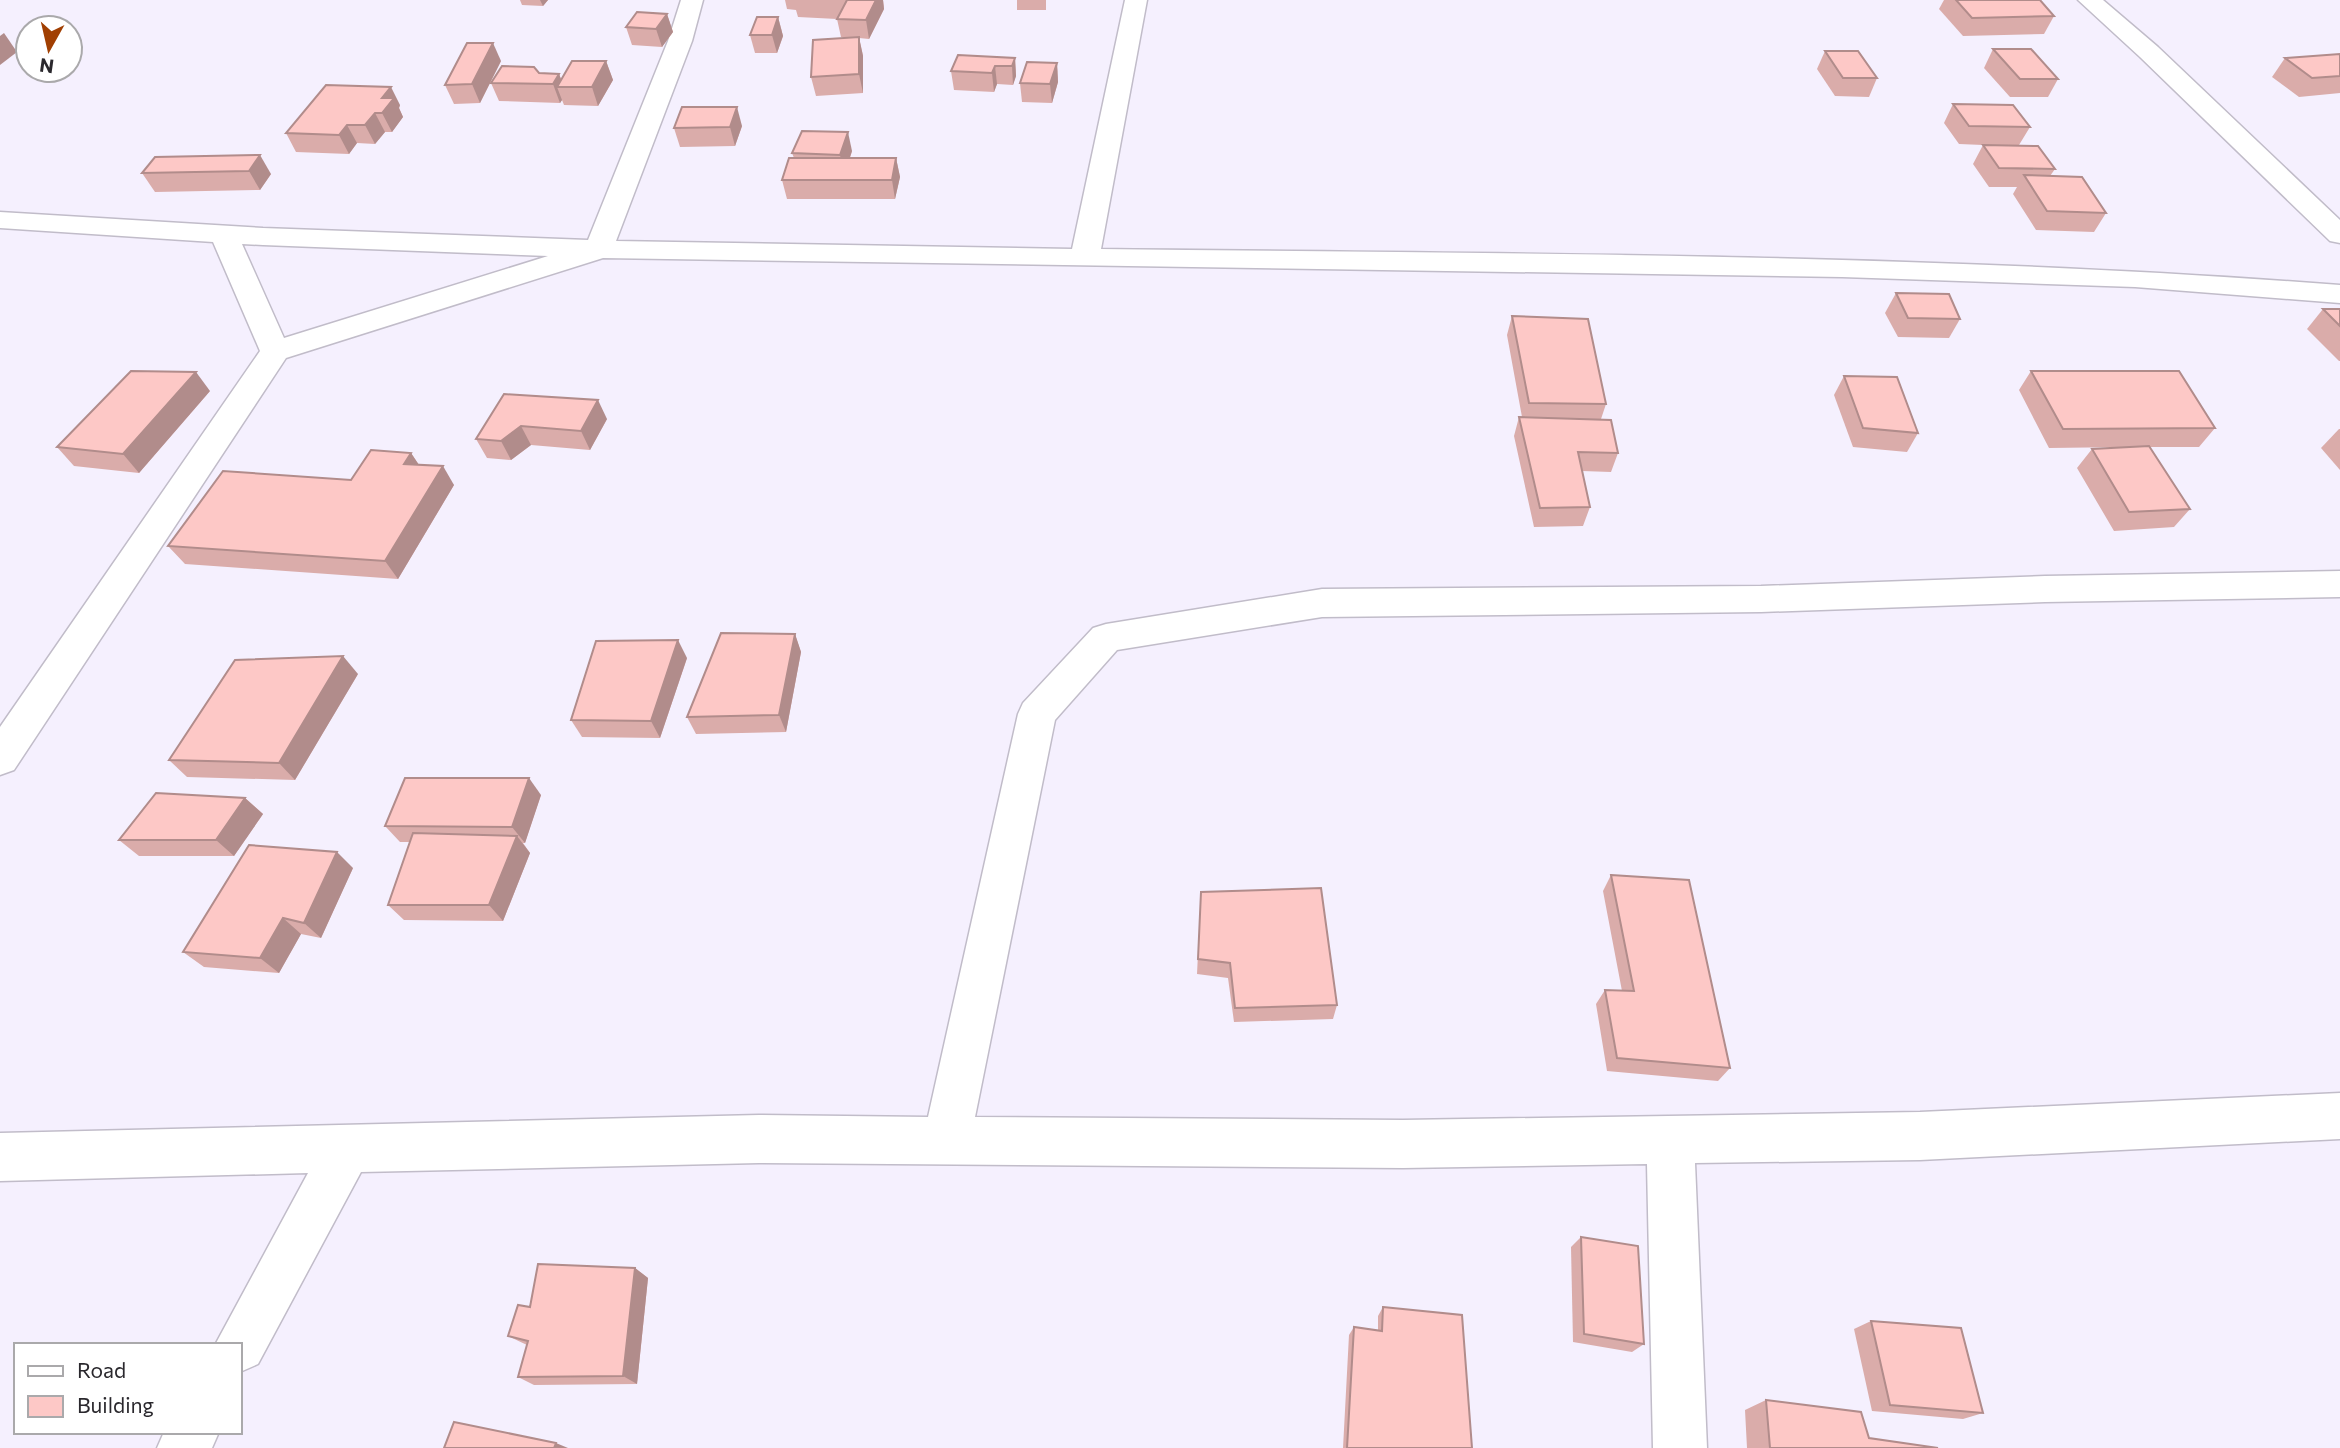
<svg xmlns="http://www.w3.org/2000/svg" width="2340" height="1448" viewBox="0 0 2340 1448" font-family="Commissioner,sans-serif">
<rect width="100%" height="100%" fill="#f5f0fe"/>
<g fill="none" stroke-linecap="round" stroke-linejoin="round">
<defs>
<g id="minor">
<path d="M681,0H703L692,41L616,241L1072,249L1125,0H1147L1101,249C1514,254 1928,253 2340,285V303L2135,287L1842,277L603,258L286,358L14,770L0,775V727L260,351L213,242L0,228V212L263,228L588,240L668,41ZM242,244L263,245L548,256L284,338Z"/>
<polygon points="2078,0 2103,0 2158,47 2340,220 2340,243 2330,241 2140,57"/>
<polygon points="2340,571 2340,597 2045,602 1761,612 1322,617 1117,650 1055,720 975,1117 1403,1120 1920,1112 2340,1093 2340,1139 1920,1160 1695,1163 1707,1448 1653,1448 1647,1164 1403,1168 759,1163 361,1172 258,1364 240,1372 240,1345 215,1345 308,1173 0,1181 0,1133 759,1115 928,1117 1018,714 1023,703 1093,628 1106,624 1322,589 1761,586 2045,576"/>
<polygon points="164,1432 219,1432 212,1448 157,1448"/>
</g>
</defs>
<use href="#minor" stroke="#c1bcc9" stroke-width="3"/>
<use href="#minor" fill="#fff" fill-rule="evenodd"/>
</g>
<g fill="#daacaa">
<polygon points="520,0 548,0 543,6 522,5"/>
<polygon points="785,0 883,0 884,9 869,39 859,38 863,56 863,93 816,96 811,77 853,38 841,37 837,19 798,17 796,10 787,9"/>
<rect x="1017" y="0" width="29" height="10"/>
<polygon points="1944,0 2040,0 2054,16 2044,34 1963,36 1939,9"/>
<polygon points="667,14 673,32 662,47 632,45 626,27"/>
<polygon points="778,17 783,36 777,53 755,53 750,35"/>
<polygon points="1993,49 2058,79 2048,97 2010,97 1984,68"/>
<polygon points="1825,51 1877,78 1869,97 1835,96 1817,69"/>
<polygon points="2340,54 2340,93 2299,97 2272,77 2285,58"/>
<polygon points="1015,58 1016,76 1013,85 997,84 994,92 954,90 951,71"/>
<polygon points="501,61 480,103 454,104 445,85"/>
<polygon points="606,61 613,80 598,106 564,105 562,100 560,103 499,101 491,83 539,73 559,74 561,79"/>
<polygon points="1057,63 1058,82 1052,103 1022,102 1020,83"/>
<polygon points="1953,104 2030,127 2019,145 2055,169 2050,176 2106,213 2094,232 2036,230 2013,194 2017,187 1989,187 1973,164 1983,145 1959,144 1944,123"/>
<polygon points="400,105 399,108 403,117 392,132 385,132 375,144 357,143 349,154 296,152 286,133"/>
<polygon points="742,126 735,146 680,147 674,128"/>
<polygon points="852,151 850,158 896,158 900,177 895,199 787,199 782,180 794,158 792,153"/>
<polygon points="155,157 271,174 260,190 155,192 142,173"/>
<polygon points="1896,293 1960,319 1949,338 1898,337 1885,313"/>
<polygon points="2323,309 2340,309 2340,361 2339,361 2307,329"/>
<polygon points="1512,316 1606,404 1601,419 1618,453 1611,472 1582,471 1590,507 1583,526 1534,527 1514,436 1519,417 1522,417 1507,335"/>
<polygon points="2031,371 2215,428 2199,447 2150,447 2190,509 2174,527 2114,531 2077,468 2092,449 2126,447 2049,448 2019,390"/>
<polygon points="1844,376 1918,433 1907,452 1853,447 1834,395"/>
<polygon points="210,391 139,473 74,466 57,447"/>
<polygon points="504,394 607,419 590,450 531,445 511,460 487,458 476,439"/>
<polygon points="2339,429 2340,429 2340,470 2321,448"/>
<polygon points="411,453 419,465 454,485 398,579 185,564 168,546 351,480"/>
<polygon points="795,634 801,652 786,732 696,734 687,717"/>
<polygon points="687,658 660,738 582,737 571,720"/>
<polygon points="358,674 295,780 187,777 169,760"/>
<polygon points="541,795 525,843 523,843 530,853 503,921 404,920 388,905 410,842 400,842 385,826"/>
<polygon points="245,798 263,814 234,856 139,856 119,840"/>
<polygon points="353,868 321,938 301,934 279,973 204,967 183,952"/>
<polygon points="1611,875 1730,1068 1718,1081 1607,1071 1596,1004 1605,990 1622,991 1603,891"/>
<polygon points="1201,892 1337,1005 1333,1019 1234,1022 1228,978 1197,974"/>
<polygon points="1581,1237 1644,1344 1632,1352 1573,1342 1571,1247"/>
<polygon points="635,1268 648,1278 637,1384 534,1385 518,1377 527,1345 508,1336 530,1307"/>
<polygon points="1383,1307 1472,1448 1343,1448 1349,1335 1354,1327 1378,1330 1378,1316"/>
<polygon points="1871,1321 1983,1413 1963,1419 1872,1411 1854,1329"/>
<polygon points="1766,1400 1869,1438 1938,1448 1747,1448 1745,1410"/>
</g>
<g fill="#b18c8b">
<polygon points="540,0 548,0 543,6"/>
<polygon points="876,0 883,0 884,9 869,39 866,20"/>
<polygon points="667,14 673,32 662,47 656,29"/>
<polygon points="778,17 783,36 777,53 772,35"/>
<polygon points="4,33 17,52 0,65 0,36"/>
<polygon points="859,37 863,56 863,93 859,74"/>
<polygon points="493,43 501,61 480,103 472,84"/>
<polygon points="1015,58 1016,76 1013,85 1012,66"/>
<polygon points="606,61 613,80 598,106 592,87"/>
<polygon points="1057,63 1058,82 1052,103 1050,84"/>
<polygon points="995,66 997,84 994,92 992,73"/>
<polygon points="559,74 564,87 557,87 562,100 560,103 553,84"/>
<polygon points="391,87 400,105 399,108 403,117 392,132 382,113 382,98"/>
<polygon points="737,107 742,126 735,146 730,127"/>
<polygon points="375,113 385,132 375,144 365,125"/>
<polygon points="347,125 357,143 349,154 339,135"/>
<polygon points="848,132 852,151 844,174 840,155"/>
<polygon points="260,155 271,174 260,190 249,171"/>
<polygon points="896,158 900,177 895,199 892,180"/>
<polygon points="196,372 210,391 139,473 123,454"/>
<polygon points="598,400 607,419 590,450 581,431"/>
<polygon points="521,426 531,445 511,460 501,441"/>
<polygon points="411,453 423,471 404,464"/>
<polygon points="443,466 454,485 398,579 385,561"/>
<polygon points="795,634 801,652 786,732 779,715"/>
<polygon points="678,640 687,658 660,738 651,721"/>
<polygon points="343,656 358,674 295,780 279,763"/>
<polygon points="529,778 541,795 525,843 512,827"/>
<polygon points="245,798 263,814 234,856 216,840"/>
<polygon points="517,836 530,853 503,921 489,905"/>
<polygon points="337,852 353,868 321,938 304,923"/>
<polygon points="283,918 301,934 279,973 260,958"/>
<polygon points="635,1268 648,1278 637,1384 623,1376"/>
<polygon points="556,1443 568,1448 554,1448"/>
</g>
<g fill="#fdc8c6" stroke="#b18c8b" stroke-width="2">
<polygon points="847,0 876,0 866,20 837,19"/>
<polygon points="1956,0 2040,0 2054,16 1972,18"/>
<polygon points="637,12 667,14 656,29 626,27"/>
<polygon points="757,17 778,17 772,35 750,35"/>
<polygon points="859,37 859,74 811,77 813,40"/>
<polygon points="467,43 493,43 472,84 445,85"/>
<polygon points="1993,49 2031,49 2058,79 2020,79"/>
<polygon points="1825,51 1858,51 1877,78 1843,78"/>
<polygon points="2340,54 2340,76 2312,78 2285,58"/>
<polygon points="958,55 1015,58 1012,66 995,66 992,73 951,71"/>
<polygon points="572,61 606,61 592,87 557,87"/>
<polygon points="1027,62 1057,63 1050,84 1020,83"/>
<polygon points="502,66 534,67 539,73 559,74 553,84 491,83"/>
<polygon points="326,85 391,87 382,98 394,98 382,113 375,113 365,125 347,125 339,135 286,133"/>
<polygon points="1953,104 2013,105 2030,127 1969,126"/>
<polygon points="682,107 737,107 730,127 674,128"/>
<polygon points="802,131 848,132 840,155 792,153"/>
<polygon points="1983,145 2038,146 2055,169 1999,168"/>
<polygon points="260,155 249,171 142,173 155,157"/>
<polygon points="789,158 896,158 892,180 782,180"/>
<polygon points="2024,175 2082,177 2106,213 2047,211"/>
<polygon points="1896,293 1949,294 1960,319 1908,318"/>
<polygon points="2323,309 2340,309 2340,326"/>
<polygon points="1512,316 1588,319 1606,404 1529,403"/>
<polygon points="131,371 196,372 123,454 57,447"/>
<polygon points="2031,371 2179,371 2215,428 2063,429"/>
<polygon points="1844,376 1897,377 1918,433 1863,428"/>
<polygon points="504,394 598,400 581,431 521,426 501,441 476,439"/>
<polygon points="1519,417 1611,420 1618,453 1578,452 1590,507 1540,508"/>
<polygon points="2149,446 2190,509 2129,512 2092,449"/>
<polygon points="371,450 411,453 404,464 443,466 385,561 168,546 223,471 351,480"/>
<polygon points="721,633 795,634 779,715 687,717"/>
<polygon points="678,640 651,721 571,720 596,641"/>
<polygon points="343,656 279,763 169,760 235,660"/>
<polygon points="405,778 529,778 512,827 385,826"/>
<polygon points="156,793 245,798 216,840 119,840"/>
<polygon points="413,833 517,836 489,905 388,905"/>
<polygon points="249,845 337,852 304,923 283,918 260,958 183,952"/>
<polygon points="1611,875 1689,880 1730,1068 1617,1058 1605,990 1634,991"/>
<polygon points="1321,888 1337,1005 1235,1008 1230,963 1198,959 1201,892"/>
<polygon points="1581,1237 1638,1246 1644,1344 1584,1334"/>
<polygon points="538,1264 635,1268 623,1376 518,1377 528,1341 508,1336 518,1305 530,1307"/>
<polygon points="1383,1307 1462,1315 1472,1448 1347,1448 1354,1327 1382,1331"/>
<polygon points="1871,1321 1961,1328 1983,1413 1890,1405"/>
<polygon points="1766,1400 1861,1412 1869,1438 1938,1448 1770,1448"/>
<polygon points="454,1422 556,1443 554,1448 444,1448"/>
</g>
<rect x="14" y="1343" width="228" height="91" fill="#ffffff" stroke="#aaa9ab" stroke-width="2"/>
<rect x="28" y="1366" width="35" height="10" fill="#ffffff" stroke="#aaa9ab" stroke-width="2"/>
<text x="77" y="1378" font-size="21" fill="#2a282d">Road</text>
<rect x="28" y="1396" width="35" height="21" fill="#fdc8c6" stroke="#aaa9ab" stroke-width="2"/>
<text x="77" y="1413" font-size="21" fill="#2a282d">Building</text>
<g transform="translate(49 49) rotate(188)"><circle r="33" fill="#ffffff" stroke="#aaa9ab" stroke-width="2"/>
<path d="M0-5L12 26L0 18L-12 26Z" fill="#a13f02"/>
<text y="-10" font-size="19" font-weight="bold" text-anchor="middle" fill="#2a282d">N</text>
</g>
</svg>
